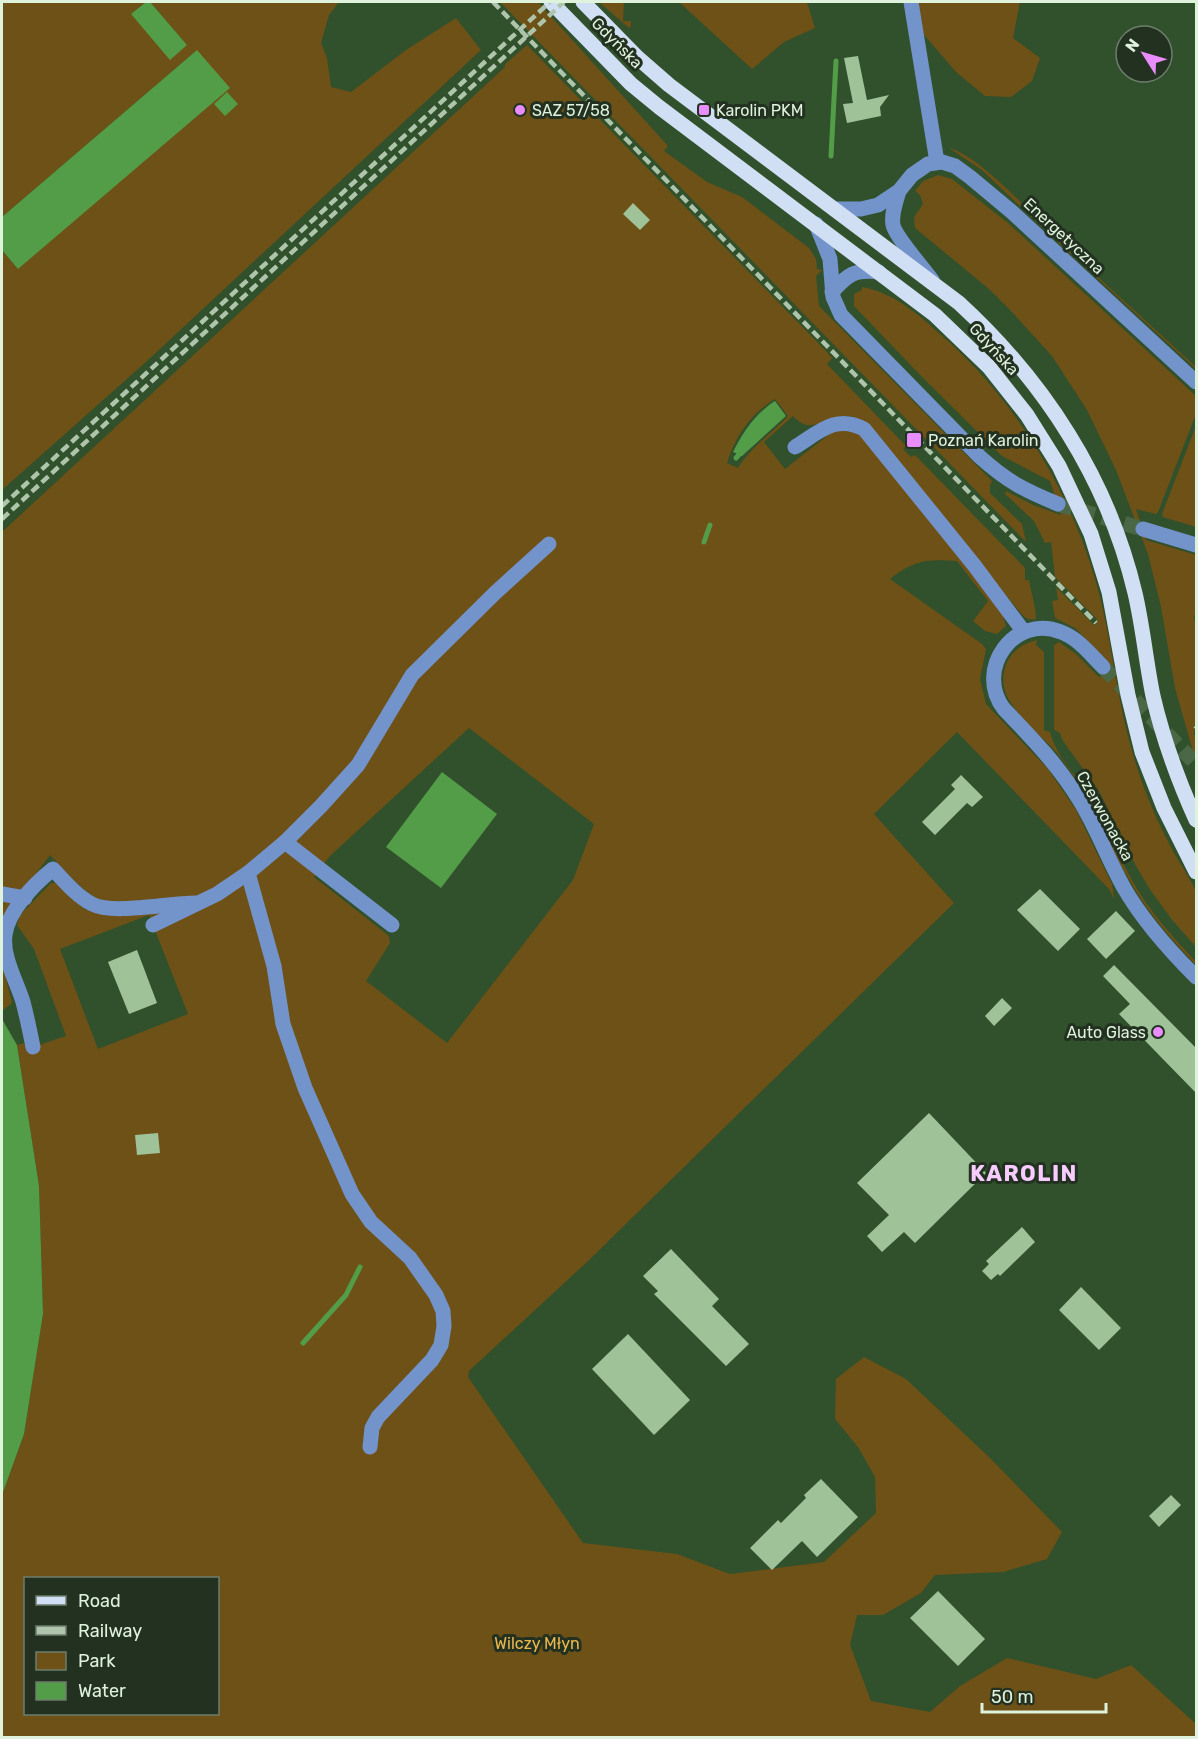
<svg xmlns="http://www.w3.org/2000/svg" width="1198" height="1739" viewBox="0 0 1198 1739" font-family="Rubik,sans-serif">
<rect width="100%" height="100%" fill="#31502c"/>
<g fill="#6e5116" fill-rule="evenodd">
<polygon points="2,2 146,2 131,14 187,45 150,2 339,2 329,15 321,43 327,58 331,87 351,92 406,50 456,18 481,50 147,361 2,490 2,250 18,269 197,50 2,217"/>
<polygon points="500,2 538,2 668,146 664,151 707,182 742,197 809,248 816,259 817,269 822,270 816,276 819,306 992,481 990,485 990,493 1022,524 1026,542"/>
<polygon points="599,2 624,2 623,21 631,21 631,26 629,28"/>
<polygon points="679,2 807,2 815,28 784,42 752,69"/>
<polygon points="914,2 1020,2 1013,38 1040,58 1032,81 1011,97 985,96 956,72 920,30"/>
<path d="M527,45L825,350L832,358L827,364L906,446L903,449L911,457L915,455L1025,568V580H1029C1031,593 1036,606 1036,619C1027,621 1023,616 1018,610L863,421C829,403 817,442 793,416L764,442L785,469L832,432L847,428L865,436L1002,612L1006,626L997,634L985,631L973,621L988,601L957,561C928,559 914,560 890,579L982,644L986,649L980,679L986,704L1048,769L1076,810L1112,884L1114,899L1109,889L957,732L874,814L954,903L588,1261L469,1371L468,1377L583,1543L677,1554L730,1574L824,1562L876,1513L875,1477L858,1447L835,1419L836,1379L864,1357L906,1379L990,1458L1062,1532L1047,1559L1003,1572L935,1575L921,1593L883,1615H857L850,1645L871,1701L930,1712L960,1686L1007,1658L1096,1679L1131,1665L1196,1724V1737H2V1495L24,1434L43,1314L39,1186L17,1045L24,1043L27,1049L66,1036L34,949L17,925L20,915L51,883H58L84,909L108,915L113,905C85,897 70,875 50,855L2,919V924V532L505,67V64ZM775,399L788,416C771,434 751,447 738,468L727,463C736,436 750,414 775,399ZM469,728L594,824L573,880L447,1043L366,981L390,943L389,936L314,877L330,856ZM149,915L188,1014L98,1049L60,949ZM26,1578H218V1714H26Z"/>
<path d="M949,148C981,156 1035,218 1060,242C1105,284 1151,325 1196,367V369L1061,245L982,170Z"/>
<polygon points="938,175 952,179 1008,223 1196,396 1196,414 1158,512 1156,514 1136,509 1146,540 1196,555 1196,614 1194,616 1196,630 1196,718 1194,734 1196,737 1196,762 1175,688 1161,607 1148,554 1116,470 1087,410 1052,356 1011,311 989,289 915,228 914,217 923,204 920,195 915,191 923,181"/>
<path d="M862,287C897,293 923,319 949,342C1022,409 1075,500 1100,597C1113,651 1118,707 1135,761C1144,791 1157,821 1172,849C1177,859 1194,884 1196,892C1198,904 1196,933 1196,947L1173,921L1151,891L1136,866L1099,791L1063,741L1060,733L1054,730V645L1059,642L1076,654L1100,678L1105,658L1075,628L1055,618L1052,601L1058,600L1056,587L1095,626L1097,619L1055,577L1051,542L1045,543L1034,521L1005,494L1006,491L1033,505L1061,515L1050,481L1002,456L923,378L854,306V294L862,290Z"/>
<polygon points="1196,426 1196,527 1163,517 1162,514"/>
<path d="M1037,640L1036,645L1044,652V730L1050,732C1056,756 1076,775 1089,795C1106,823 1117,854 1133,882C1150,912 1173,937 1196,962V965C1172,940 1149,914 1131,883C1105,839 1091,795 1057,753C1042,736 1011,712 1005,691C998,666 1013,645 1037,640Z"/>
<polygon points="2,949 3,966 12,1003 2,1011"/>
</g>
<g fill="#539d48">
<polygon points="146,2 150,2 187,45 170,60 131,14"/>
<polygon points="197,50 230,88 18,269 2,250 2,217"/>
<polygon points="227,92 238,104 225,116 214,104"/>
<path d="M775,401L786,416L742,456L733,452C743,432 755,414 775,401Z"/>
<polygon points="442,772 497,814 441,888 386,847"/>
<polygon points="2,1019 17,1045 39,1186 43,1314 24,1434 2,1495"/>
</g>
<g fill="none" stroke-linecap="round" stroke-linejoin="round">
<g stroke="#539d48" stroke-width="5">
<polyline points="831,156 836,61"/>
<polyline points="736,458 743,450"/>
<polyline points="704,542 710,525"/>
<polyline points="303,1343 346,1295 360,1267"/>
</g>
</g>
<g fill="#9fc299">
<polygon points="858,56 867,100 889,95 880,107 881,116 847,123 843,104 853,103 844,58"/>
<polygon points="633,203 650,220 640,230 623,214"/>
<polygon points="961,775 983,797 972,807 967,803 935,835 922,822 955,789 951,785"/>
<polygon points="1040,889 1080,929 1058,951 1017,910"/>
<polygon points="1116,911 1135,931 1106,959 1087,939"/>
<polygon points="137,950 157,1003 129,1014 108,962"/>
<polygon points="1114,965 1197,1049 1197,1094 1119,1014 1130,1004 1103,976"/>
<polygon points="1002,998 1012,1008 994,1026 985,1016"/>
<polygon points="929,1113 986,1173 915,1243 904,1232 882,1252 867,1236 889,1215 857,1183"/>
<polygon points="158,1133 160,1153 137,1155 135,1135"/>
<polygon points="1022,1227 1035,1242 1000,1276 998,1274 991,1280 982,1271 989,1264 986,1261"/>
<polygon points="671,1249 719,1299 712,1306 749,1344 726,1366 654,1294 658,1291 643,1276"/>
<polygon points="1081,1287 1121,1328 1099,1350 1059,1310"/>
<polygon points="628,1334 690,1400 654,1435 592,1369"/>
<polygon points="821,1479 858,1517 817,1557 802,1541 772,1570 750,1548 778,1520 781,1523 806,1498 804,1495"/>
<polygon points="1171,1495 1181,1505 1159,1527 1149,1516"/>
<polygon points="938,1591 985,1639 958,1666 910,1618"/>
</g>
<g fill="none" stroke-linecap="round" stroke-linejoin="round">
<g stroke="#4b6846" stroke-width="15" stroke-dasharray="15 8" stroke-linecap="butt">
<polyline points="1058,504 1143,529"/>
<polyline points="1103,667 1196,764"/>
</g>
<g stroke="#7393cb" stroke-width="15">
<polyline points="911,2 937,162"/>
<path d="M899,191C896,202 891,214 893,225C895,236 924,269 932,280"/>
<polyline points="835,209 861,209 878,205 899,191 912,175 928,164 942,162 955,166 970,177 1012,212 1196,382"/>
<path d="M816,224L830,259L833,297L841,315L980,457C1008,482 1024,490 1058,504"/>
<path d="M832,292C848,274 855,269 879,272"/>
<path d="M795,447C819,432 836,414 864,429L974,565L1024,632"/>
<polyline points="1143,529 1196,545"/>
<path d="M1103,667C1091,655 1078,638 1061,632C1014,613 974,670 1004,709C1032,738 1059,766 1080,801C1097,829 1108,859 1124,888C1143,921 1169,950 1196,977"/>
<polyline points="248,873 274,966 283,1024 305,1088 352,1194 371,1222 410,1258 436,1295 443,1311 444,1326 441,1345 432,1360 378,1417 372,1428 370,1447"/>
<polyline points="2,894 25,898"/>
<polyline points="153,925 217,894 248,873 285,842"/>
<polyline points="392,925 285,842 321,806 358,765 412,675 495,593 549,544"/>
<path d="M33,1047C30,1032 27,1017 23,1002C17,982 2,957 5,935C8,911 34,884 53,869C65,882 77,896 92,904C113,915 168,903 195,903"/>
</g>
<g stroke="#d1dff5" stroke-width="15">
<polyline points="551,2 631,84 659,107 935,315 989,367 1027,415 1059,466 1091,534 1109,592 1128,695 1142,752 1164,808 1196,872"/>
<path d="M583,2L638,58L669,85L959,303C1044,381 1108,479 1135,593C1143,627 1146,662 1153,696C1163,739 1178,780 1196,820"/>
</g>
<g stroke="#afc5ab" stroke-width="4.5" stroke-dasharray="9 4.5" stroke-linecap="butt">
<polyline points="493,2 1096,623"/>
<polyline points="2,506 550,2"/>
<polyline points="2,519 564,2"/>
<polyline points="1195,726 1196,727"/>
</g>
</g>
<g fill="#ea8dfc" stroke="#233121" stroke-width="2">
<circle cx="520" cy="110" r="6"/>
<rect x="698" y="104" width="12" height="12" rx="3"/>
<rect x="906" y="432" width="16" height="16" rx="3"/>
<circle cx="1158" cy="1032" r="6"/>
</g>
<g text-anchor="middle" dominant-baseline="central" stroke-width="6" stroke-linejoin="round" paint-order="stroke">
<g font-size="16" fill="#dff2dc" stroke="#233121">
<text transform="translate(617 43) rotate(45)">Gdyńska</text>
<text transform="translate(1064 236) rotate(43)">Energetyczna</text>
<text transform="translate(994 349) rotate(47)">Gdyńska</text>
<text transform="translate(1105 816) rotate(61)">Czerwonacka</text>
</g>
<g font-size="16" fill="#dff2dc" stroke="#233121" text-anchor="start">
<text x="532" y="110">SAZ 57/58</text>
<text x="716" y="110">Karolin PKM</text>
<text x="928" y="440">Poznań Karolin</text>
<text x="1146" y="1032" text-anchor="end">Auto Glass</text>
</g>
<g font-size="16" fill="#edb74c" stroke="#233121">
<text x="537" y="1643">Wilczy Młyn</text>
</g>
<g font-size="22" font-weight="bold" letter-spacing="1.5" fill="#f7cdff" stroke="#233121">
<text x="1024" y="1173">KAROLIN</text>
</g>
</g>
<rect width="1198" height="1739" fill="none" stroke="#dff2dc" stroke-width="6"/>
<rect x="24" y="1577" width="195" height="138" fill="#233121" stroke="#6e7e6c" stroke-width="1.5"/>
<rect x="36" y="1596" width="30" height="9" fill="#d1dff5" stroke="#6e7e6c" stroke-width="1.5"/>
<text x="78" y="1607" font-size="18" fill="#dff2dc">Road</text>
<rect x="36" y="1626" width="30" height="9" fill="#afc5ab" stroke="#6e7e6c" stroke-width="1.5"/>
<text x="78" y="1637" font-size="18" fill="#dff2dc">Railway</text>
<rect x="36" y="1652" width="30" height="18" fill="#6e5116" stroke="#6e7e6c" stroke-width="1.5"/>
<text x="78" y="1667" font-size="18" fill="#dff2dc">Park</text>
<rect x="36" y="1682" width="30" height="18" fill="#539d48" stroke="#6e7e6c" stroke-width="1.5"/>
<text x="78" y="1697" font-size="18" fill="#dff2dc">Water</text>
<g transform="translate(1144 54) rotate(307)"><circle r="28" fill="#233121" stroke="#6e7e6c" stroke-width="1.5"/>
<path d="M0-4.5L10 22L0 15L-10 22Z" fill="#ea8dfc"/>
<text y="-9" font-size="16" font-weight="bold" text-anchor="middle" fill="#dff2dc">N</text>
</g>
<path d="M982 1703v9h124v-9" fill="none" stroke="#dff2dc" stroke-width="3"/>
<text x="991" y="1703" font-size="18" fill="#dff2dc" stroke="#233121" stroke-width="4.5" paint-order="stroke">50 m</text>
</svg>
